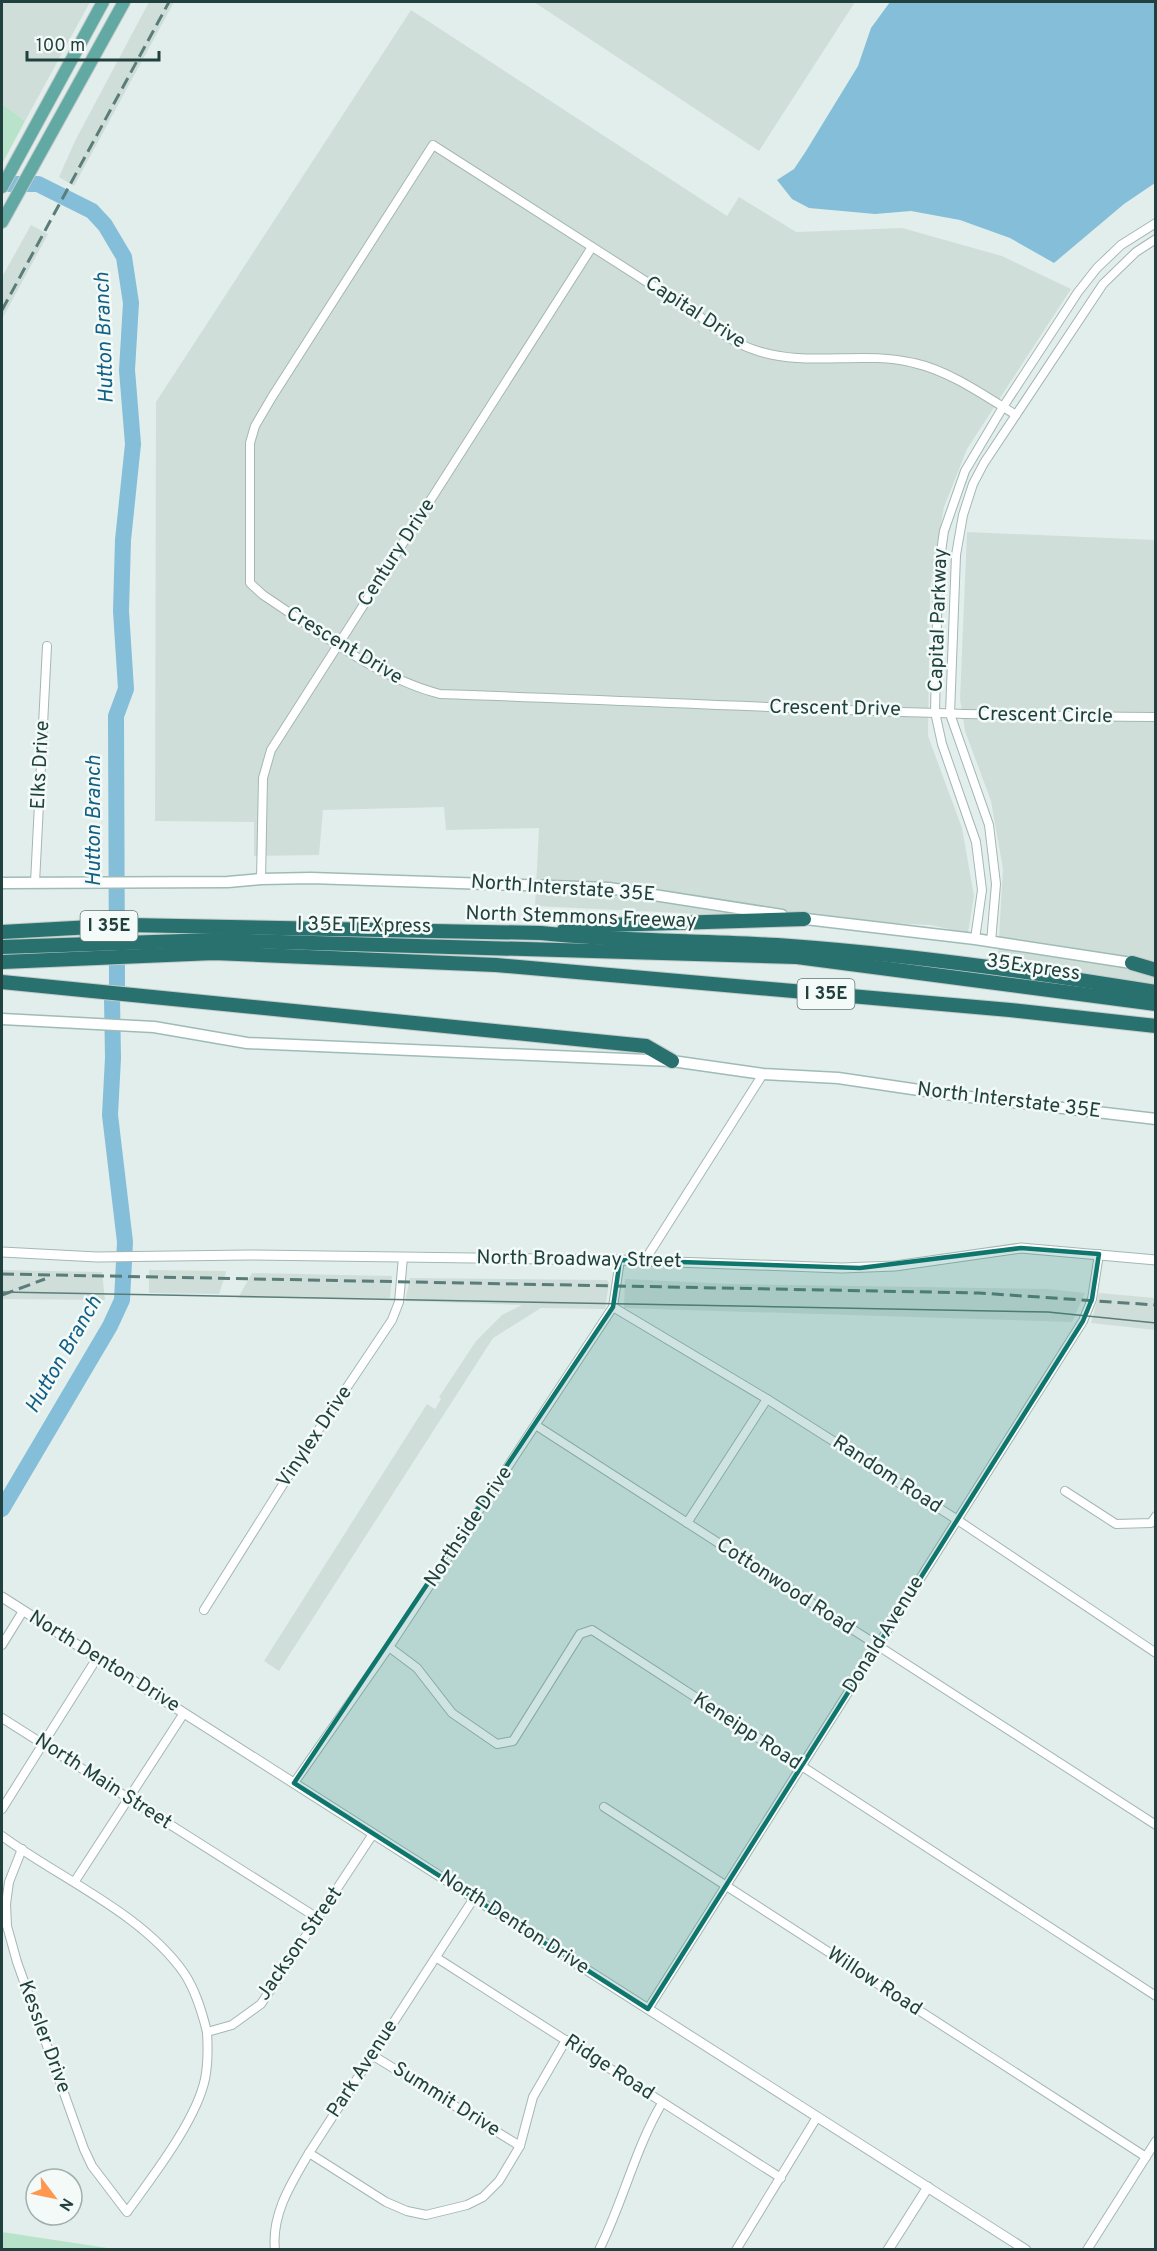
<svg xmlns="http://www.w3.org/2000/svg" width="1157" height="2251" viewBox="0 0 1157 2251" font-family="Overpass,sans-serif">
<rect width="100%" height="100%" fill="#e2eeeb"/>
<g fill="#d0deda">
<polygon points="2,2 90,2 25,121 2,104"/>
<polygon points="149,2 174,2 74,186 59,177 75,141"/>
<polygon points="534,2 855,2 759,151"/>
<polygon points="411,10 727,216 739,197 796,232 902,228 1002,256 1071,289 967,449 944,507 930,589 928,736 962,828 974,896 968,933 930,925 535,906 539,828 446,830 444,807 323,810 319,855 254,856 254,822 155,821 156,402"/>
<polygon points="31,225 48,234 2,319 2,277"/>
<polygon points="967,532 1155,540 1155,994 997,971 1003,869 991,801 965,731 960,699"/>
<polygon points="2,1270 102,1272 105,1300 2,1299"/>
<polygon points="149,1270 226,1271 226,1273 219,1294 149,1293"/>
<polygon points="252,1273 392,1276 390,1298 238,1298"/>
<polygon points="410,1278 607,1280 609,1283 605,1309 541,1308 493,1338 279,1671 264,1661 427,1404 435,1409 441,1399 439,1397 476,1341 502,1315 522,1305 405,1301"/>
<polygon points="625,1279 732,1284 1048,1289 1085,1293 1072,1322 624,1308"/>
<polygon points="1099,1293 1155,1298 1155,1330 1091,1323"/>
</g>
<g fill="#b9e2ca">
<polygon points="2,104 25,121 2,164"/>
<polygon points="2,2232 114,2249 2,2249"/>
</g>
<polygon fill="#84bed9" points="890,2 1155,2 1155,183 1124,204 1054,263 1010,238 960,220 911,211 875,214 809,208 792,199 777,180 794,169 806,151 858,66 871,28"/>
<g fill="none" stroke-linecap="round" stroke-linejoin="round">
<polyline stroke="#84bed9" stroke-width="16" points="2,178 9,184 38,184 92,211 105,225 124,257 131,303 127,370 133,444 123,540 121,611 126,689 116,716 117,987 112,998 113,1058 110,1115 125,1242 122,1300 110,1326 2,1509"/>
<defs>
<g id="minor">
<path d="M1016,415C985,396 950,371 914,363C862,350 806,368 755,350C733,343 714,328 697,314L433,145L272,397L255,426L250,443V583L263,595C318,631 375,677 440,694C678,702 917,716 1156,717"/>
<polyline points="261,879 263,778 271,750 592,247"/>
<polyline points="35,883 47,646"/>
<polyline points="975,939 982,890 976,842 942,744 935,712 938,573 944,531 965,471 1003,407 1078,292 1097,268 1121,245 1156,223"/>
<polyline points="991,942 996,884 989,825 950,714 956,555 963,515 973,484 984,463 1103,284 1136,252 1156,239"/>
<polyline points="645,1260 763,1074"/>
<polyline points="613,1307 767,1399 956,1519 1156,1653"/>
<polyline points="537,1426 1156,1825"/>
<polyline points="1065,1491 1116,1524 1151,1523 1156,1516"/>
<polyline points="687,1523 767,1399"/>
<polyline points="204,1610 299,1459 392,1320 399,1302 403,1257"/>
<polyline points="2,1645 23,1611"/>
<polyline points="389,1647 417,1668 452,1713 497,1744 513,1741 580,1634 592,1630 1156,1996"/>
<polyline points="2,1718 319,1919"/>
<polyline points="294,1783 389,1647 613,1307 620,1260"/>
<polyline points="604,1807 1146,2157"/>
<polyline points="2,1809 97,1658"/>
<path d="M2,1836C59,1878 142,1913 184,1973C196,1991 202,2012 207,2032"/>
<path d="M22,1849L9,1882L6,1904L7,1926L17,1962L84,2149L92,2166L127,2212C152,2177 196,2121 205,2079C208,2064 208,2048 207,2032L232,2025L261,2004L373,1834"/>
<polyline points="75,1881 184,1713"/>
<polyline points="437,1958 781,2178"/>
<polyline points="648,2009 1083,1321 1092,1299 1099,1254"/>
<polyline points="372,2055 520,2146"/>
<polyline points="309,2153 386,2202 407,2211 426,2215 467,2205 483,2197 499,2181 520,2146 533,2097 566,2040"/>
<path d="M275,2250C271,2214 292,2182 309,2153L474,1898"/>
<path d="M599,2250C623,2202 635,2149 662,2103"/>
<polyline points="736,2250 817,2117"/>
<polyline points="1087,2250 1156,2141"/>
</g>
<g id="tertiary">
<polyline points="2,1252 97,1257 249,1255 620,1260 842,1268 895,1266 1021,1248 1156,1260"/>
<polyline points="2,1597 1026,2250"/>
<polyline points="888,2250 928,2187"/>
</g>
<g id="secondary">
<polyline points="2,883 228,882 261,879 311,878 609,888 782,915"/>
<polyline points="797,918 975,939 1138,964"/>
<polyline points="2,1019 154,1027 247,1043 672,1061 763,1074 838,1078 953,1095 1156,1119"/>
</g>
<g id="primary">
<polyline points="2,187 103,2"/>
<polyline points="2,222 124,2"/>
</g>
<g id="motorway">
<polyline points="564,930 607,925 804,919"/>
<path d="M2,932L128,925L541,933C624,942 707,940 790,946C913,955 1034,972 1156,992"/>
<polyline points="2,947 214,940 797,957 1156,1004"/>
<polyline points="2,962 214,953 496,965 1010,1010 1156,1026"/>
<polyline points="1132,963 1156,970"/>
<polyline points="2,982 646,1046 672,1061"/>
</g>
</defs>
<use href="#minor" stroke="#a4b7b4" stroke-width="10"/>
<use href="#tertiary" stroke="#a4b7b4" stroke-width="11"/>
<use href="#secondary" stroke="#9fbbb6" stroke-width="13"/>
<use href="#primary" stroke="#c1cac9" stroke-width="14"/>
<use href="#motorway" stroke="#c1cac9" stroke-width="16"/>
<use href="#minor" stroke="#fff" stroke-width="8"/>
<use href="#tertiary" stroke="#fff" stroke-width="9"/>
<use href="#secondary" stroke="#fff" stroke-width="10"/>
<use href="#primary" stroke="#61a9a2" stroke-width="12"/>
<use href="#motorway" stroke="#28716e" stroke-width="14"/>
<polyline stroke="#5a7d79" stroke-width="1.5" points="2,1292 1048,1312 1156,1323"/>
<g stroke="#5a7d79" stroke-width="3" stroke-dasharray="12 6" stroke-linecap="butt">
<polyline points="2,310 169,2"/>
<polyline points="2,1274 979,1293 1156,1305"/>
<polyline points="2,1295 45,1279"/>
</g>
</g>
<path fill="#0f766e" fill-opacity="0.2" stroke="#0f766e" stroke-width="4.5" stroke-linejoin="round" d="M1021,1248L1099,1254L1092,1299L1083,1321L648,2009L294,1783L613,1307L620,1260L860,1268Z"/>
<g text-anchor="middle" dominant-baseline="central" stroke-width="5" stroke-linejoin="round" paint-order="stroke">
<g fill="#f3faf8" stroke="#5f7876" stroke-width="1.5">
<rect x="80.5" y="911" width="57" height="30" rx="4.5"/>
<rect x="797.5" y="979" width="57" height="30" rx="4.5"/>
</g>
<g font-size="18" font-weight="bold" fill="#20413e">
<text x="109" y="926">I 35E</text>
<text x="826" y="994">I 35E</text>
</g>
<g font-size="20" fill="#20413e" stroke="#f3faf8">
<text transform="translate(695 313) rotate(33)">Capital Drive</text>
<text transform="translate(397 553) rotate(-57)">Century Drive</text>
<text transform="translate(939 620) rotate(-88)">Capital Parkway</text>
<text transform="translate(344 646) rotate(31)">Crescent Drive</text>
<text transform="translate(835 709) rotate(1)">Crescent Drive</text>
<text transform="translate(1045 716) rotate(1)">Crescent Circle</text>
<text transform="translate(41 765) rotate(-87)">Elks Drive</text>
<text transform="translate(563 889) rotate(4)">North Interstate 35E</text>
<text transform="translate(581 918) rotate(2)">North Stemmons Freeway</text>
<text transform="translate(364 926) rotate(1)">I 35E TEXpress</text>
<text transform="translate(1033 968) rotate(8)">35Express</text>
<text transform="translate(1009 1101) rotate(7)">North Interstate 35E</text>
<text transform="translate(579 1260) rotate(1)">North Broadway Street</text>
<text transform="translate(315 1437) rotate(-56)">Vinylex Drive</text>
<text transform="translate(887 1475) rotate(33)">Random Road</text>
<text transform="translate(469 1527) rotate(-56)">Northside Drive</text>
<text transform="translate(785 1587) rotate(33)">Cottonwood Road</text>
<text transform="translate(884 1635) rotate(-58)">Donald Avenue</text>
<text transform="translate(104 1662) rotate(32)">North Denton Drive</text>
<text transform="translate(747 1732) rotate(33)">Keneipp Road</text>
<text transform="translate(103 1782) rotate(33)">North Main Street</text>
<text transform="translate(514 1923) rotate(33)">North Denton Drive</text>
<text transform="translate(300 1944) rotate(-55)">Jackson Street</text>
<text transform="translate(874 1982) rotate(33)">Willow Road</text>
<text transform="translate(44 2037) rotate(70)">Kessler Drive</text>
<text transform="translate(609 2068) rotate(33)">Ridge Road</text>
<text transform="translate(363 2069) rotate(-57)">Park Avenue</text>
<text transform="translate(446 2100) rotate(32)">Summit Drive</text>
</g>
<g font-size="21" font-style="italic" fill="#125f85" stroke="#f3faf8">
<text transform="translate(105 338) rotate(-92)">Hutton Branch</text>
<text transform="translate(94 821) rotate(-90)">Hutton Branch</text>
<text transform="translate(64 1355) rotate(-60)">Hutton Branch</text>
</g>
</g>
<rect width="1157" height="2251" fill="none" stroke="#20413e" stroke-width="6"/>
<g transform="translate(54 2197) rotate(122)"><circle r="28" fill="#f3faf8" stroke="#9fb0ae" stroke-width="1.5"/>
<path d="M0-4.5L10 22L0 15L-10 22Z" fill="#ff974f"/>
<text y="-9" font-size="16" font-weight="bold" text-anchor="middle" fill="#20413e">N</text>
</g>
<path d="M27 51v9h132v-9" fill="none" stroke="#20413e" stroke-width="3"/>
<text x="36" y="51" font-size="18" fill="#20413e" stroke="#f3faf8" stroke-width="4.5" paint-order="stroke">100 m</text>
</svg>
